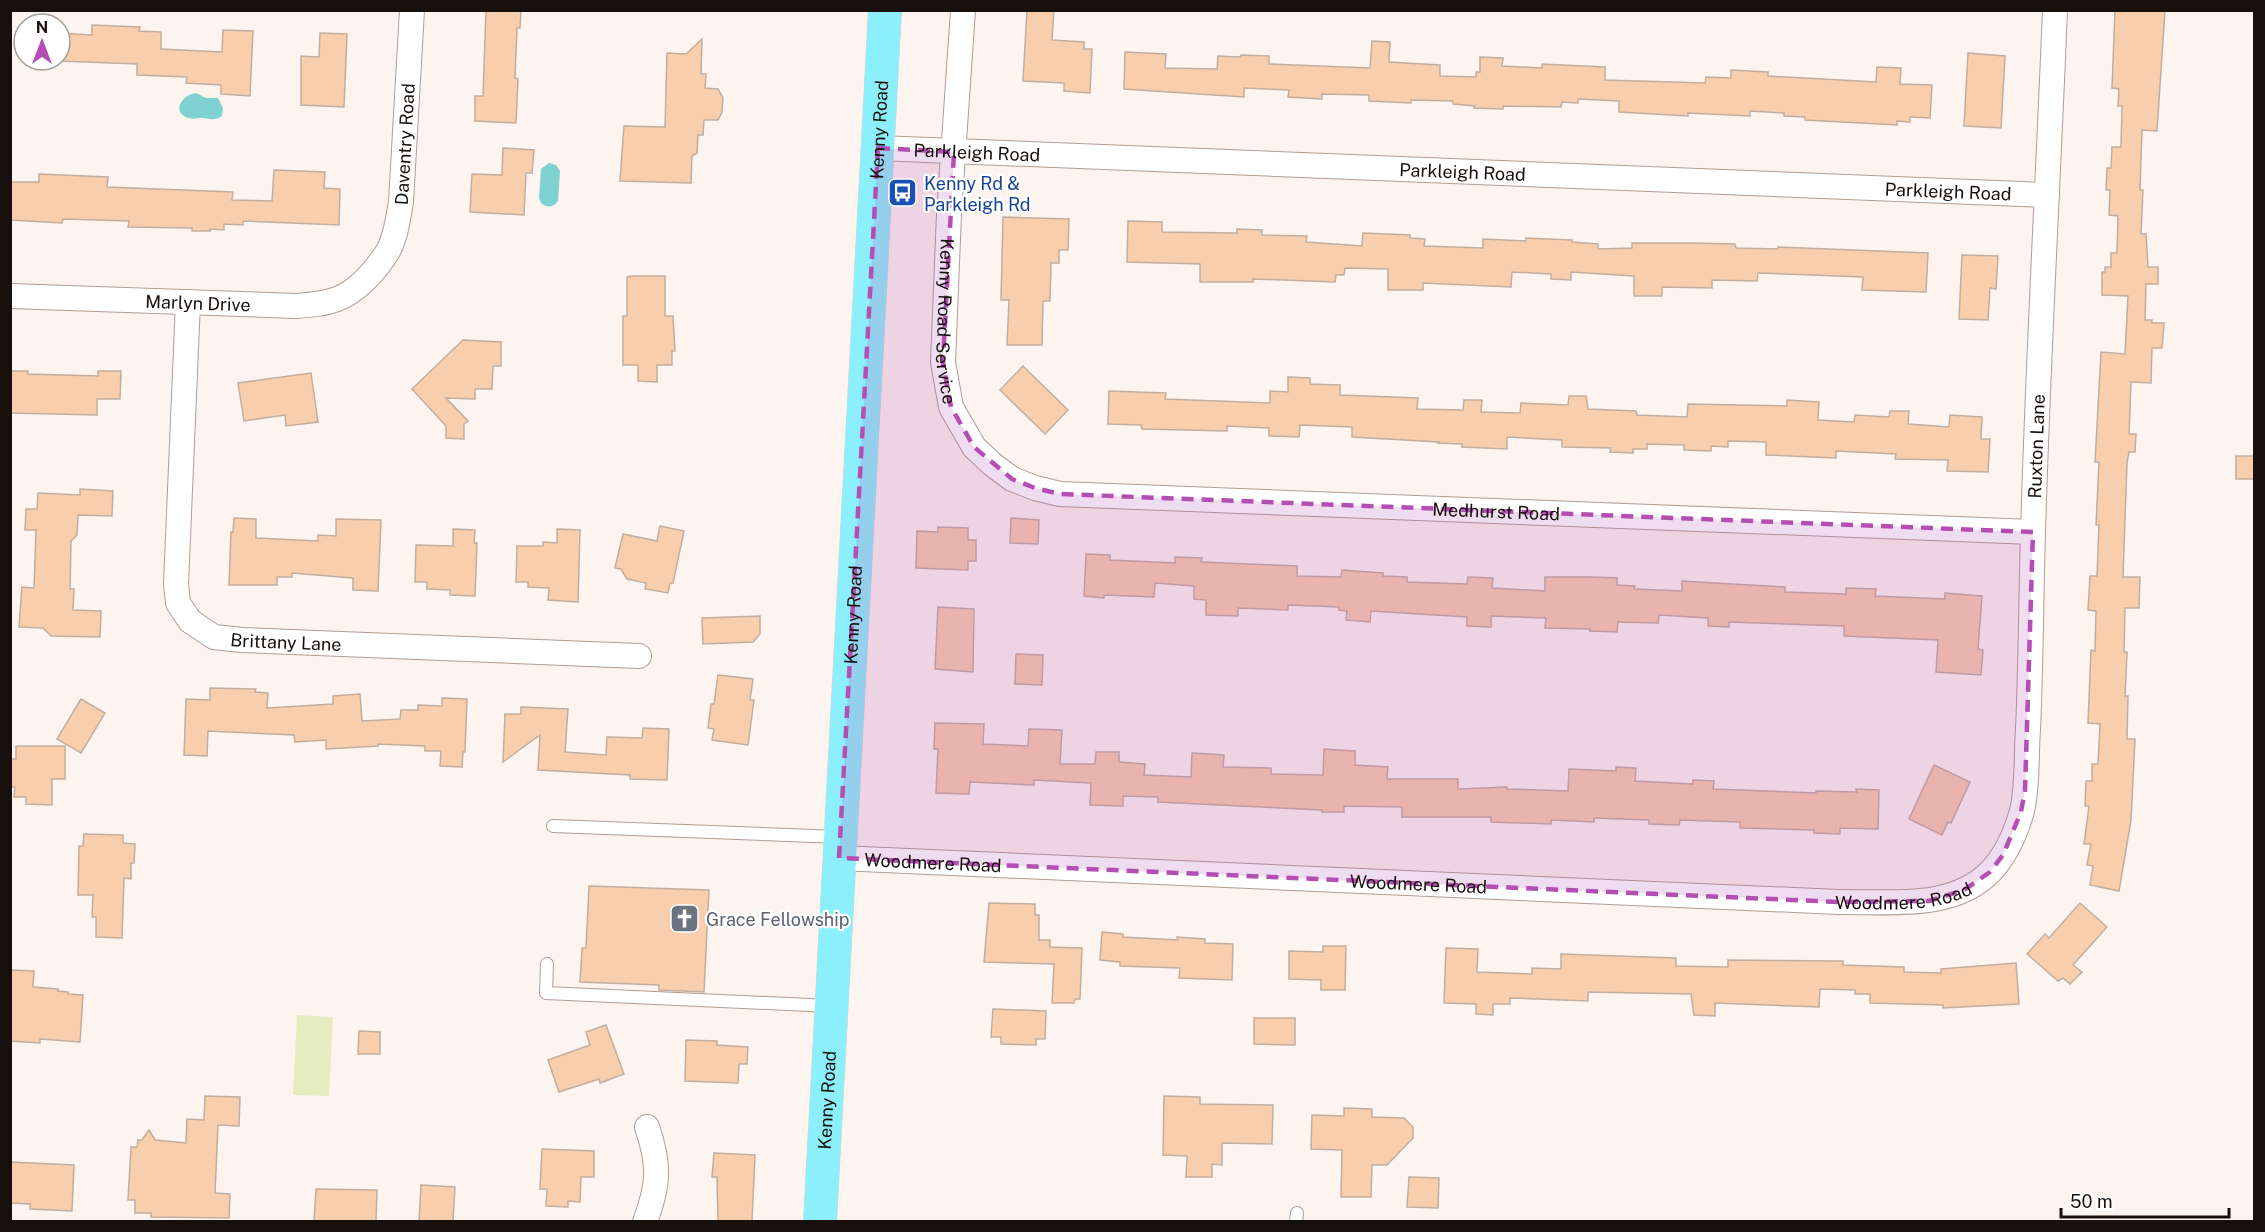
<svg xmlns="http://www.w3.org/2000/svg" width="2265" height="1232" viewBox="0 0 2265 1232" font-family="'Public Sans',sans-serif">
<rect width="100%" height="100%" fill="#fdf4ef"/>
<polygon fill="#e5ecc0" points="297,1015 333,1017 329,1096 293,1095"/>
<g fill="#7fd1d2">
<path d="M196,93L206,98H218L223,108L222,116C215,121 211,119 203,118C198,117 194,120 189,118C171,113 181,95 196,93Z"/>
<path d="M549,163L556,165L560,171L558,201C553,208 546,208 541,203L539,198L541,169Z"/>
</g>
<g fill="#f8cead" stroke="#c1aea0" stroke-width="1.5">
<polygon points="486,10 521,10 520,28 517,28 515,78 518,79 516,123 475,121 475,96 483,96"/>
<polygon points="1027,10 1054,10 1052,40 1084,42 1084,49 1092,49 1090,93 1064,91 1064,83 1023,81"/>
<polygon points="2115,10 2165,10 2157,131 2142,130 2140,190 2143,190 2141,234 2146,234 2148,267 2158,267 2158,284 2146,284 2145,320 2152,320 2152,323 2164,323 2162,348 2152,348 2151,383 2131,382 2129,434 2136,434 2135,452 2129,452 2127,463 2123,577 2140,577 2139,608 2125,608 2124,652 2127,652 2125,696 2128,696 2127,739 2135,739 2131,820 2119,891 2090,885 2093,866 2087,865 2091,844 2084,844 2089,806 2085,806 2086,781 2092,781 2092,764 2098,764 2100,724 2088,723 2091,650 2095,651 2096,611 2088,610 2090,576 2097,576 2099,525 2096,525 2099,462 2095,462 2101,352 2125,354 2128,296 2102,295 2102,272 2105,272 2105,267 2111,267 2111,253 2117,253 2118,216 2109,215 2110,190 2106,190 2107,168 2111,168 2112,147 2121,147 2122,106 2118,106 2119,89 2112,88"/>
<polygon points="92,25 140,27 139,31 161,32 161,49 222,52 223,30 253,31 250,96 221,94 221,85 186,83 187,77 137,75 137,64 60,61 60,33 92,35"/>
<polygon points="320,33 347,34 344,107 301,105 301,56 319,57"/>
<polygon points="702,39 701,74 706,74 705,88 718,89 723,98 722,112 718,120 704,120 703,135 698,135 697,153 692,156 691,183 620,181 624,126 665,127 667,53 686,54"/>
<polygon points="1372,41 1390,42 1389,62 1440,65 1440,76 1476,77 1476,72 1480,72 1480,57 1503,58 1502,66 1542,68 1542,64 1605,67 1605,80 1705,83 1706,77 1731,78 1731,70 1768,72 1768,76 1876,82 1877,67 1901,68 1900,84 1932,85 1930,118 1910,117 1910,122 1897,121 1897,125 1805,120 1805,117 1784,116 1784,113 1750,111 1750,116 1688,113 1688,116 1619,112 1619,101 1578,99 1578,103 1562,102 1561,107 1503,106 1503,109 1474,108 1475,106 1453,104 1453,101 1411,100 1411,103 1369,101 1369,95 1322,94 1322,99 1288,97 1289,90 1244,88 1244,97 1124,89 1125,52 1166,54 1165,68 1217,69 1218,56 1241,57 1241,55 1269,56 1269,64 1370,68"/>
<polygon points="1968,53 2005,56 2001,128 1964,126"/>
<polygon points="503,148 534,150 532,173 526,173 524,215 470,212 472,174 502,175"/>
<polygon points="274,170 325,172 324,188 340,189 339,225 243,221 243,225 224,224 224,230 210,229 210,231 192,231 192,228 128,227 129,221 63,219 62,223 10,220 10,182 39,182 39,174 108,177 107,187 233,192 232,200 272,201"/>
<polygon points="1003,217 1069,219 1068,250 1059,250 1059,263 1051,263 1050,301 1043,301 1042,345 1007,345 1009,300 1001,300"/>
<polygon points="1128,221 1162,222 1162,232 1237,233 1237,229 1262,230 1262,235 1307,236 1306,242 1362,246 1363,233 1410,235 1410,238 1425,239 1424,246 1483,248 1483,239 1526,241 1526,238 1572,240 1572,242 1598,244 1598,249 1632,248 1632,243 1693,243 1735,244 1736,248 1778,249 1778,247 1928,253 1926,292 1862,290 1863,277 1758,273 1757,281 1712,280 1712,288 1662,287 1662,296 1634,296 1634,276 1571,272 1571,280 1551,279 1551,274 1512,272 1511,287 1423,283 1423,290 1388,290 1388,269 1345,268 1344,275 1336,275 1335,282 1253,279 1253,282 1200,282 1200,264 1127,262"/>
<polygon points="1962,255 1998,256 1996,289 1990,288 1988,320 1959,319"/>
<polygon points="633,276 665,276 665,316 673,316 675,351 672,351 672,365 657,365 657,382 638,381 638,365 623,365 623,316 627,316 627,277"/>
<polygon points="463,340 501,342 501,366 493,366 492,389 475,389 475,399 446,398 468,421 464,424 464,439 446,438 446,426 412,389"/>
<polygon points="1023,366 1068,410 1045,434 1000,390"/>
<polygon points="10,371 28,371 28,374 98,376 98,371 121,371 120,399 97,399 97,415 10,413"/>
<polygon points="311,373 318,422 286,426 285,415 244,421 238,383"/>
<polygon points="1288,377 1310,378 1310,384 1340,385 1340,395 1418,398 1417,409 1463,410 1464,400 1482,400 1481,412 1520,413 1521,403 1568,405 1569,396 1586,396 1588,409 1636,411 1637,415 1687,417 1688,404 1787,406 1787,400 1819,402 1818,420 1854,422 1855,415 1889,417 1890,411 1909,411 1908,424 1949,427 1950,415 1982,417 1981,439 1990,439 1988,472 1947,471 1948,460 1895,459 1896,454 1836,451 1836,458 1766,455 1766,442 1728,441 1728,447 1711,446 1711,451 1684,450 1684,445 1647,444 1647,449 1633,449 1633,453 1610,452 1611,448 1562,447 1562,440 1507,437 1507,449 1462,447 1462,444 1438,443 1439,442 1352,437 1352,427 1300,425 1299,437 1269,436 1269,428 1227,426 1227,431 1142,429 1141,425 1108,424 1109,391 1166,393 1165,399 1270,403 1270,391 1288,392"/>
<rect x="2236" y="456" width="18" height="23"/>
<polygon points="80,489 113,491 112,516 78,515 77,535 71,541 70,589 74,589 73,610 101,611 100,637 51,636 43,628 19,627 22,587 34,588 36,530 25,530 26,509 37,509 38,493 80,495"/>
<polygon points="234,518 256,519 256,538 318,541 318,535 336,536 336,519 381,520 378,591 353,590 353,578 292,573 292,577 277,577 277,585 229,585 231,532 233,532"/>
<polygon points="1011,518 1039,520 1038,544 1010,543"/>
<polygon points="660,526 684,531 673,583 670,583 668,593 645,589 646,583 627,579 621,569 615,568 623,534 657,541"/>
<polygon points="938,527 968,528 968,540 976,540 976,561 968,561 968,570 916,568 917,531 938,532"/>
<polygon points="453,529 475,530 474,543 477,543 475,596 450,595 450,590 427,589 427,582 415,582 416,545 453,546"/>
<polygon points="557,529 580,530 578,602 548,600 549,588 528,587 528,582 516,582 517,546 543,546 543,542 557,543"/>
<polygon points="1086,554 1110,555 1110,560 1175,563 1175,557 1202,558 1201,562 1297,566 1297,576 1341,577 1342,570 1383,573 1383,576 1407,577 1407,582 1467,584 1468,577 1493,578 1492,588 1545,591 1545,577 1592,577 1617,578 1617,585 1635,586 1634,589 1682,591 1682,581 1785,587 1785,592 1846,594 1846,588 1876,589 1875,596 1945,599 1945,593 1982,596 1978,649 1983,650 1981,675 1936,672 1938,640 1844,636 1844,626 1729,622 1729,627 1708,626 1708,618 1659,615 1658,623 1618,622 1617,632 1590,631 1590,629 1545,628 1546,618 1491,616 1491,627 1467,626 1467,617 1371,611 1370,622 1346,620 1347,611 1339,610 1339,607 1288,605 1288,610 1238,608 1238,616 1206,615 1206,600 1194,599 1194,586 1155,583 1154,597 1104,595 1104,598 1084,596"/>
<polygon points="938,607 974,609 973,672 935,669"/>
<polygon points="760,616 760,634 753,642 703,644 702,618"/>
<polygon points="1016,654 1043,655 1042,685 1015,684"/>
<polygon points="718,675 753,679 750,700 754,700 748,745 712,740 714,729 708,728 711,704 714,704"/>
<polygon points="210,688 256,689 255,692 268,693 267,708 333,704 333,696 360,694 362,721 400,719 401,710 418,710 418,705 442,706 442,698 467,699 465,752 463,752 462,767 440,766 441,751 425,751 425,746 378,744 378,746 326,749 326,740 295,742 294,735 208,731 207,756 184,755 186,699 210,700"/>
<polygon points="81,699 105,713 81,753 57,739"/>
<polygon points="521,707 568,709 565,752 606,755 607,737 642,738 643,728 669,729 667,780 630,779 630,775 538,770 540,735 503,762 505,714 521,714"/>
<polygon points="935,723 984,724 983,744 1028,746 1029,729 1062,730 1060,764 1095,764 1096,752 1119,752 1119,762 1145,764 1144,775 1191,777 1192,753 1224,755 1223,767 1271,768 1271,774 1323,775 1324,749 1355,751 1355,765 1388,767 1387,779 1458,779 1458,789 1507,787 1507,789 1568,791 1569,769 1616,771 1616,767 1636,768 1635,781 1693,784 1693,780 1714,781 1713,789 1816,793 1816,791 1857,792 1856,789 1879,790 1878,829 1840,828 1840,834 1814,833 1814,830 1740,828 1740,822 1680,820 1679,825 1649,824 1649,820 1594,818 1594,822 1551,820 1551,824 1491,822 1491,817 1402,817 1402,807 1344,806 1344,812 1322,812 1322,810 1158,802 1158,797 1123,796 1123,806 1090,805 1091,783 1034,780 1034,785 970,782 969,794 936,793 938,749 934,749"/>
<polygon points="16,746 65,746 65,779 52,779 52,805 26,804 26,797 14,797 15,787 10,787 10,759 16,759"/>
<polygon points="1934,765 1970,782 1951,823 1948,822 1942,835 1909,819"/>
<polygon points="84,834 123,835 123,843 135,844 134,863 131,863 131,879 124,878 122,938 96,937 96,917 92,917 93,895 78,895 79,846 83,846"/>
<polygon points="589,886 709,890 704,992 659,990 659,985 580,982 582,948 586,948"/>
<polygon points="989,903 1035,904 1035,915 1039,915 1039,940 1050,940 1050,947 1082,948 1080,999 1075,999 1074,1003 1052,1003 1054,964 984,962"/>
<polygon points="2080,903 2107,927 2073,965 2082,972 2070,984 2063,978 2058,981 2027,954 2045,934 2049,938"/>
<polygon points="1102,932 1123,934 1123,937 1178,940 1177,937 1205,939 1205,943 1233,944 1232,980 1179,978 1180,968 1120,966 1120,962 1100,960"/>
<polygon points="1323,946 1346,946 1345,990 1321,990 1321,980 1289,979 1289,951 1323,952"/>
<polygon points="1446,948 1478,949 1477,972 1532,974 1532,968 1561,969 1561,954 1676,958 1676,966 1728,967 1728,960 1843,961 1843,965 1904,967 1904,972 1941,973 1941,969 2016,963 2019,1004 1943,1008 1943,1005 1870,1003 1870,994 1855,994 1855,990 1820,989 1819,1007 1715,1003 1715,1016 1694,1015 1691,994 1588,992 1588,1001 1510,998 1510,1004 1493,1004 1493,1015 1476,1014 1476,1004 1444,1003"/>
<polygon points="10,970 34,971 33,987 58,989 58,991 68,992 68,994 83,995 80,1042 40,1039 40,1043 10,1041"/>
<polygon points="993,1009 1046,1011 1045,1039 1036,1039 1036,1045 1001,1044 1001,1037 991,1037"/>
<polygon points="1254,1018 1295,1018 1295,1045 1254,1044"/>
<polygon points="606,1025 624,1074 600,1083 599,1079 559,1092 548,1060 590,1045 586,1032"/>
<polygon points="359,1031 380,1032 380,1054 358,1054"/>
<polygon points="686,1040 717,1041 717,1045 748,1047 747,1064 739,1064 738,1083 685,1081"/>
<polygon points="205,1096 240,1097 239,1126 218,1125 215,1193 230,1194 229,1218 151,1217 151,1213 135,1213 135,1200 128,1200 131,1147 137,1147 138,1140 142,1140 149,1130 155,1140 186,1143 187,1119 204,1120"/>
<polygon points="1164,1096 1200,1097 1200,1104 1273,1105 1272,1144 1222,1143 1222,1165 1212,1164 1212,1177 1186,1177 1187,1156 1163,1155"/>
<polygon points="1344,1108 1372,1109 1372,1117 1404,1118 1413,1127 1413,1138 1387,1165 1372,1165 1371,1197 1341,1197 1342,1150 1311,1149 1312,1115 1344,1116"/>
<polygon points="542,1149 594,1151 594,1177 581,1177 580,1202 568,1201 568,1207 546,1206 547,1189 540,1189"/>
<polygon points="714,1153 755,1155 752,1221 718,1221 717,1177 712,1177"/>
<polygon points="10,1162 74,1165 72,1211 30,1209 30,1204 10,1203"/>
<polygon points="1409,1177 1439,1178 1438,1208 1407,1207"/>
<polygon points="421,1185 455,1187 453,1221 419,1221"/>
<polygon points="316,1189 377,1190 376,1221 314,1221"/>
</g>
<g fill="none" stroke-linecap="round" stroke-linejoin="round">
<defs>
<g id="service">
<polyline points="553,826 839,837"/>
<polyline points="547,964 546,993 831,1006"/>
<polyline points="1296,1222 1297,1213"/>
</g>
<g id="minor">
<path id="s1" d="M963,10L949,214L943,362L951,407L974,447L992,464L1012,479L1035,488L1060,494L2033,532"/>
<path id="s2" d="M878,148L2047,195"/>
<path id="s3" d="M10,296L296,306C310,305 324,304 337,299C357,292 377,269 388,251C396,237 398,218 401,202L412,10"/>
<path id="s4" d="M188,302L176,584L178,603L190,621L214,637L242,640L639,656"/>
<path id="s5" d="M839,858L1839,902C1888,901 1953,911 1991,871C2006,855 2016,832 2022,811C2028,785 2026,756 2028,729C2031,663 2031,598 2033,532C2038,358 2048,184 2055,10"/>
<path d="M645,1222C659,1184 660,1165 647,1127"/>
</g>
<g id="primary">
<path id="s6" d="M820,1222L885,10"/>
</g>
</defs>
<use href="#service" stroke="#b19d92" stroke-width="14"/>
<use href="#minor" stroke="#b19d92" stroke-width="26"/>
<use href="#primary" stroke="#d5d4d3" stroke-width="34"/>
<use href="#service" stroke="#fff" stroke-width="12"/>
<use href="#minor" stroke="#fff" stroke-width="24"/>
<use href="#primary" stroke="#8cf0fc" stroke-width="33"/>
</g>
<path fill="#b54eb3" fill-opacity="0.2" stroke="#b54eb3" stroke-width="4.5" stroke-dasharray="12 8" stroke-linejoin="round" d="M878,148L954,152L943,362L951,407L974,447L1012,479L1035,488L1060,494L2033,532L2025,790L2021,812L2003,855L1990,872L1964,890L1929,901L1839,902L839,858Z"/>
<defs>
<symbol id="bus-square" viewBox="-11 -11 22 22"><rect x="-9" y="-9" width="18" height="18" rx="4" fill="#1a4fb4" stroke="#fff"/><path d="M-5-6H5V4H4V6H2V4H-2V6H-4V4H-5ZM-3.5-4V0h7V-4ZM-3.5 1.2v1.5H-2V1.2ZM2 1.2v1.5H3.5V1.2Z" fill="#fff"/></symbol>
<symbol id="church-square" viewBox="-11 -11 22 22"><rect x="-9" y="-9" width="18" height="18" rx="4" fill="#6b7280" stroke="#fff"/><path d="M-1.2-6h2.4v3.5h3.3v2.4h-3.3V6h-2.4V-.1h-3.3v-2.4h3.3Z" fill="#fff"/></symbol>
</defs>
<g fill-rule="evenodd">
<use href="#bus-square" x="886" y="176" width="33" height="33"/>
<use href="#church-square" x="668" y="902" width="33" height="33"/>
</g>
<g text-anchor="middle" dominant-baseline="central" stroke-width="4.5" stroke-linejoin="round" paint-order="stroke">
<g font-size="18" fill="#17100c" stroke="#fff">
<text stroke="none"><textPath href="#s6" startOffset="1094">Kenny Road</textPath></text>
<text stroke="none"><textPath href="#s3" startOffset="508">Daventry Road</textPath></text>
<text stroke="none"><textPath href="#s2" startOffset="99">Parkleigh Road</textPath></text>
<text stroke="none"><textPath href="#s2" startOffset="585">Parkleigh Road</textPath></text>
<text stroke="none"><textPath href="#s2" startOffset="1071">Parkleigh Road</textPath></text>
<text stroke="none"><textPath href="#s3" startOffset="188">Marlyn Drive</textPath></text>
<text stroke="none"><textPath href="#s1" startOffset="312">Kenny Road Service</textPath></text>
<text stroke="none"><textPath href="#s5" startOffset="1594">Ruxton Lane</textPath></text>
<text stroke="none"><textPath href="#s1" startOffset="981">Medhurst Road</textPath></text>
<text stroke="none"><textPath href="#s6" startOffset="608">Kenny Road</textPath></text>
<text stroke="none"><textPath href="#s4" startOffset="424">Brittany Lane</textPath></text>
<text stroke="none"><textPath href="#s5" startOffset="94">Woodmere Road</textPath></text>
<text stroke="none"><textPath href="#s5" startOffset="580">Woodmere Road</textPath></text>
<text stroke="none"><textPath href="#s5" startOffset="1066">Woodmere Road</textPath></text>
<text stroke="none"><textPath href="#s6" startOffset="122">Kenny Road</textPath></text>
</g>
<g font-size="18" fill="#164399" stroke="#fff" text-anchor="start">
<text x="924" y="183">Kenny Rd &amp;<tspan x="924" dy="21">Parkleigh Rd</tspan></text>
</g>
<g font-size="18" fill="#5b616d" stroke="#fff" text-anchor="start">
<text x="706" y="919">Grace Fellowship</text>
</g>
</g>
<rect width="2265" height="1232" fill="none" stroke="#17100c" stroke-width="24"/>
<g transform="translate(42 42)"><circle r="28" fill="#ffffff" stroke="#a29f9e" stroke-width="1.5"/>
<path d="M0-4.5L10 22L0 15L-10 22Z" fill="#b54eb3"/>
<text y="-9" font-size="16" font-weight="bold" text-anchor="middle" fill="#17100c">N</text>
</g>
<path d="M2061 1208v9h168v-9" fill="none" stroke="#17100c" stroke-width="3"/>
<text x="2070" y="1208" font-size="18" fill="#17100c" stroke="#ffffff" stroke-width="4.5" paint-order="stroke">50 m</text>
</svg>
